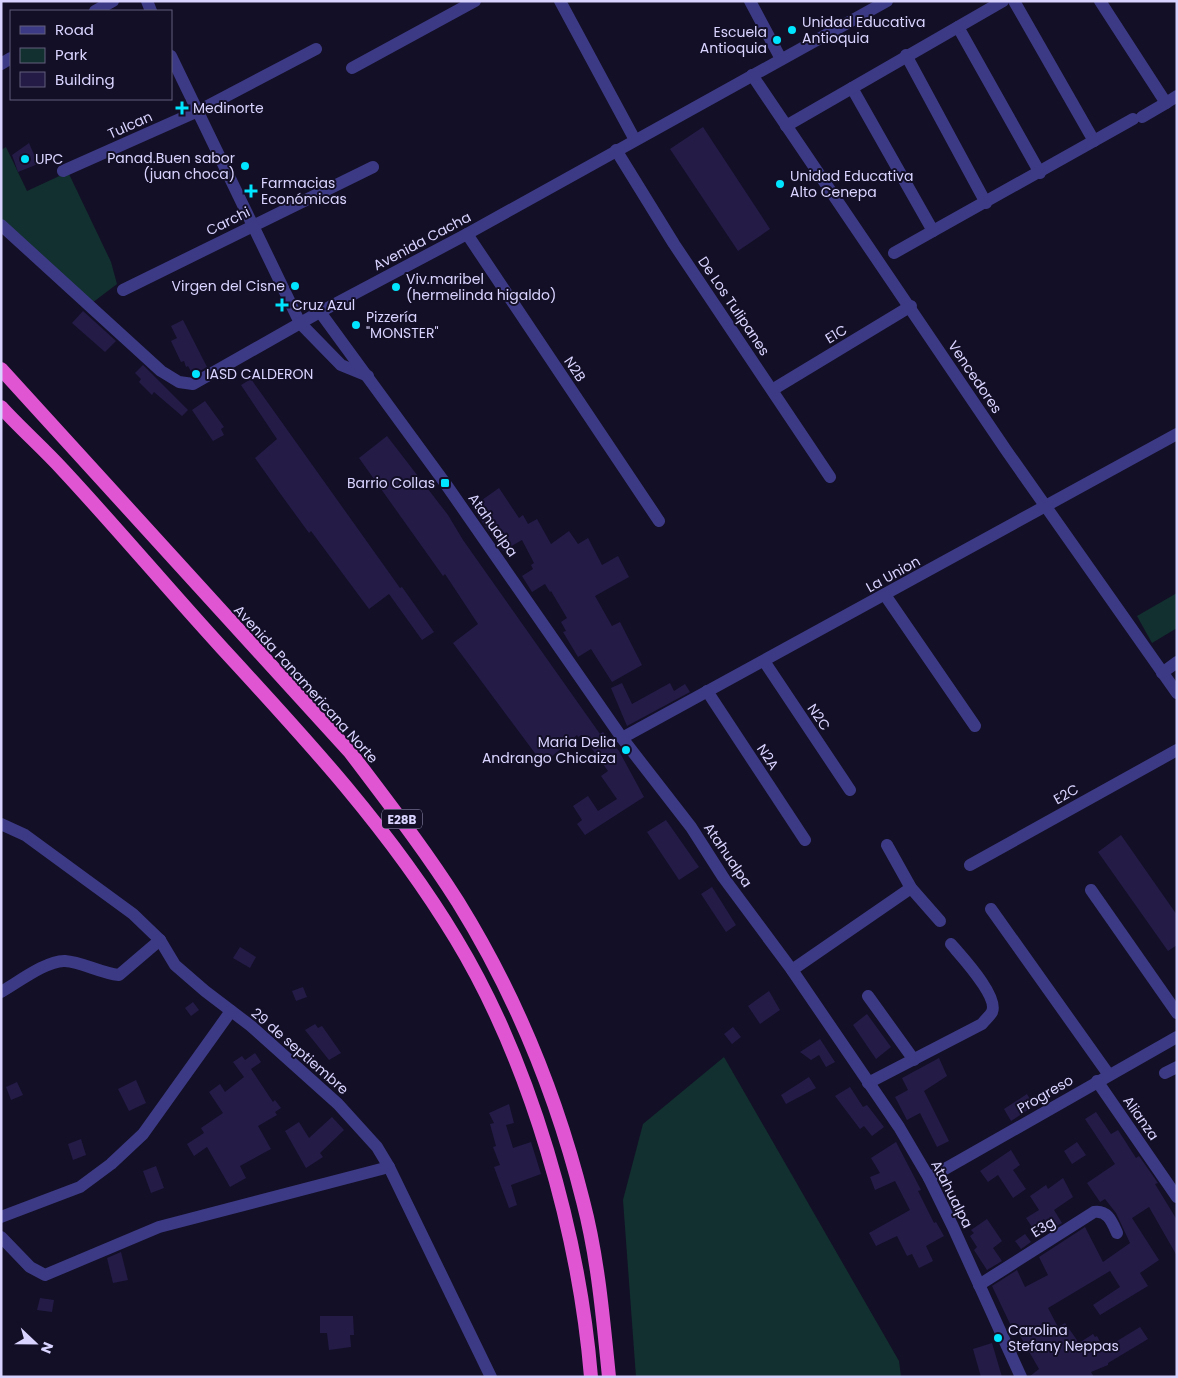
<svg xmlns="http://www.w3.org/2000/svg" width="1178" height="1378" viewBox="0 0 1178 1378" font-family="Poppins,sans-serif">
<rect width="100%" height="100%" fill="#130f26"/>
<g fill="#12302f">
<polygon points="6,147 27,191 68,172 111,262 117,284 92,303 1,221 1,150"/>
<polygon points="1177,593 1177,628 1152,643 1137,616"/>
<polygon points="724,1057 899,1361 901,1377 636,1377 623,1200 643,1124"/>
</g>
<g fill="#241b47">
<polygon points="703,127 770,229 738,251 670,149"/>
<polygon points="29,143 38,164 18,172 12,155"/>
<polygon points="83,311 116,341 105,352 72,323"/>
<polygon points="183,320 207,367 193,375 188,366 186,367 184,361 181,362 171,341 177,338 171,326"/>
<polygon points="143,365 188,410 182,416 154,392 152,395 139,382 141,379 135,373"/>
<polygon points="251,379 400,588 402,587 434,632 422,640 389,594 369,609 311,531 309,533 282,496 255,458 277,439 241,385"/>
<polygon points="205,401 224,427 221,429 224,435 213,441 192,410"/>
<polygon points="387,436 448,515 463,540 600,734 603,732 619,751 644,797 585,835 577,824 582,820 573,806 588,796 598,811 617,799 601,776 608,771 582,735 578,737 577,735 543,764 453,643 478,624 445,574 443,576 359,458"/>
<polygon points="499,488 519,518 523,515 528,524 537,519 551,544 569,531 578,544 588,538 602,565 618,556 629,577 595,596 612,626 620,622 642,665 612,682 591,649 578,657 563,632 566,631 561,622 567,618 551,591 550,592 545,584 532,592 522,576 533,569 531,565 534,563 522,540 503,551 492,530 489,532 472,507"/>
<polygon points="622,683 632,704 670,683 674,691 685,684 690,692 627,726 611,688"/>
<polygon points="666,820 699,867 679,880 647,832"/>
<polygon points="1121,835 1177,915 1177,945 1168,951 1098,852"/>
<polygon points="712,887 736,925 726,932 701,894"/>
<polygon points="240,947 256,957 250,968 233,958"/>
<polygon points="303,987 307,997 296,1001 292,991"/>
<polygon points="769,991 780,1010 760,1024 748,1006"/>
<polygon points="193,1002 199,1010 191,1016 185,1008"/>
<polygon points="867,1014 891,1047 876,1059 853,1025"/>
<polygon points="315,1024 318,1028 322,1026 341,1053 329,1060 305,1030"/>
<polygon points="733,1027 741,1037 732,1044 724,1034"/>
<polygon points="820,1039 835,1062 826,1067 819,1055 811,1060 800,1052"/>
<polygon points="255,1053 261,1062 251,1069 273,1102 275,1100 281,1108 275,1112 277,1115 258,1126 271,1149 240,1166 246,1178 230,1187 207,1147 194,1156 187,1144 204,1133 201,1128 223,1113 209,1092 220,1084 225,1092 244,1077 233,1062 242,1056 245,1060"/>
<polygon points="939,1058 947,1076 924,1091 949,1141 937,1147 920,1113 907,1120 895,1097 908,1090 902,1078"/>
<polygon points="809,1077 816,1088 786,1104 781,1095"/>
<polygon points="136,1080 146,1103 129,1111 118,1089"/>
<polygon points="17,1082 23,1095 11,1100 6,1087"/>
<polygon points="850,1087 863,1107 867,1105 884,1127 872,1136 864,1126 860,1129 835,1096"/>
<polygon points="1027,1094 1034,1106 1011,1121 1004,1109"/>
<polygon points="509,1104 514,1123 506,1125 513,1148 531,1142 541,1174 511,1185 517,1205 509,1208 494,1167 500,1165 493,1147 496,1146 490,1124 494,1123 489,1113"/>
<polygon points="1096,1112 1111,1134 1118,1130 1136,1158 1139,1156 1158,1183 1155,1184 1177,1220 1177,1256 1149,1207 1132,1218 1159,1260 1140,1273 1148,1286 1100,1315 1093,1305 1120,1287 1110,1271 1048,1308 1058,1327 1065,1323 1079,1343 1093,1334 1095,1337 1097,1336 1104,1349 1140,1327 1148,1339 1108,1363 1108,1365 1091,1372 1094,1377 1029,1377 1039,1369 1015,1327 1012,1328 992,1286 1017,1270 1025,1287 1048,1275 1039,1257 1085,1227 1103,1262 1130,1243 1116,1213 1105,1199 1100,1202 1087,1183 1115,1164 1085,1119"/>
<polygon points="332,1117 344,1130 320,1153 323,1157 306,1168 285,1131 299,1122 309,1138"/>
<polygon points="81,1139 86,1155 73,1160 68,1144"/>
<polygon points="896,1142 921,1190 918,1191 934,1223 936,1222 944,1236 926,1246 933,1261 919,1268 912,1254 907,1256 897,1236 876,1246 869,1233 910,1210 895,1181 875,1190 870,1177 880,1173 871,1158"/>
<polygon points="1077,1142 1086,1155 1072,1164 1064,1151"/>
<polygon points="1011,1150 1020,1165 1013,1170 1026,1189 1013,1198 998,1175 988,1182 980,1171"/>
<polygon points="156,1166 164,1188 151,1193 143,1171"/>
<polygon points="1063,1178 1073,1197 1054,1210 1062,1223 1051,1229 1044,1219 1032,1227 1026,1218 1039,1210 1030,1196 1046,1185 1048,1189"/>
<polygon points="987,1219 1002,1241 993,1248 1002,1261 987,1270 974,1250 977,1247 970,1236 974,1233 971,1230"/>
<polygon points="1025,1234 1031,1242 1021,1249 1015,1241"/>
<polygon points="121,1252 128,1280 113,1283 107,1258"/>
<polygon points="40,1298 54,1300 52,1312 37,1310"/>
<polygon points="320,1316 353,1316 354,1335 350,1335 351,1347 329,1350 327,1333 320,1333"/>
<polygon points="992,1343 1002,1377 981,1377 973,1349"/>
</g>
<g fill="none" stroke-linecap="round" stroke-linejoin="round">
<g stroke="#3d3a85" stroke-width="12">
<polyline points="560,1 635,140"/>
<polyline points="750,1 781,59"/>
<polyline points="1014,1 1094,141"/>
<polyline points="1100,1 1166,103 1177,96"/>
<polyline points="95,11 113,1"/>
<polyline points="958,27 1040,173"/>
<polyline points="906,55 986,203"/>
<polyline points="1,64 11,58"/>
<polyline points="352,68 475,1"/>
<polyline points="752,75 1006,450 1177,693"/>
<polyline points="852,88 933,231 1133,119"/>
<polyline points="1142,117 1166,103"/>
<polyline points="786,126 1003,1"/>
<polyline points="616,150 674,244 830,477"/>
<polyline points="63,171 198,111 316,49"/>
<polyline points="467,234 659,521"/>
<polyline points="894,253 933,231"/>
<polyline points="123,290 373,167"/>
<polyline points="777,387 911,306"/>
<polyline points="885,595 975,726"/>
<polyline points="764,661 850,790"/>
<polyline points="1162,673 1177,662"/>
<polyline points="707,691 805,840"/>
<polyline points="622,738 1177,434"/>
<polyline points="1,824 25,835 133,914 160,940 175,965 205,991 251,1026 338,1104 377,1147 389,1167 491,1377"/>
<polyline points="887,845 911,888 940,921"/>
<polyline points="970,865 1177,750"/>
<polyline points="1091,890 1177,1013"/>
<polyline points="991,909 1109,1075"/>
<polyline points="792,970 911,888"/>
<path d="M1,992C17,983 47,960 65,961C82,962 100,973 119,975L160,940"/>
<polyline points="868,996 914,1060"/>
<polyline points="1165,1073 1177,1067"/>
<polyline points="1097,1081 1177,1197"/>
<path d="M868,1083L982,1024C985,1020 990,1016 992,1012C999,996 961,956 951,944"/>
<polyline points="929,1178 1177,1037"/>
<polyline points="1,1217 80,1187 111,1164 143,1134 231,1011"/>
<polyline points="1,1237 30,1267 45,1275 159,1227 389,1167"/>
<path d="M979,1285L1094,1212C1108,1210 1112,1222 1117,1233"/>
</g>
<g stroke="#3d3a85" stroke-width="12">
<polyline points="147,1 151,11"/>
<polyline points="171,56 300,323 341,365 368,376"/>
<polyline points="1,225 161,371 179,382 193,384 318,313 467,234 887,1"/>
<polyline points="320,312 445,483 622,738 691,827 723,877 792,970 899,1127 929,1178 953,1227 1021,1377"/>
</g>
<g stroke="#e055d1" stroke-width="14">
<path d="M1,369L350,752C387,801 425,850 458,902C515,994 557,1097 583,1201C598,1258 603,1318 609,1377"/>
<path d="M1,407C21,429 43,448 63,470C117,528 168,589 222,648C307,740 391,831 456,939C531,1063 579,1233 591,1377"/>
</g>
</g>
<g fill="#00e5ff" stroke="#130f26" stroke-width="2">
<circle cx="792" cy="30" r="5"/>
<circle cx="777" cy="40" r="5"/>
<path d="M179.5 100.5h5v5h5v5h-5v5h-5v-5h-5v-5h5z"/>
<circle cx="25" cy="159" r="5"/>
<circle cx="245" cy="166" r="5"/>
<circle cx="780" cy="184" r="5"/>
<path d="M248.5 183.5h5v5h5v5h-5v5h-5v-5h-5v-5h5z"/>
<circle cx="295" cy="286" r="5"/>
<circle cx="396" cy="287" r="5"/>
<path d="M279.5 297.5h5v5h5v5h-5v5h-5v-5h-5v-5h5z"/>
<circle cx="356" cy="325" r="5"/>
<circle cx="196" cy="374" r="5"/>
<rect x="440" y="478" width="10" height="10" rx="2.5"/>
<circle cx="626" cy="750" r="5"/>
<circle cx="998" cy="1338" r="5"/>
</g>
<g text-anchor="middle" dominant-baseline="central" stroke-width="4" stroke-linejoin="round" paint-order="stroke">
<rect fill="#130f26" stroke="#9e99be" stroke-width="1" x="382" y="809.5" width="40" height="19" rx="4"/>
<g font-size="12" font-weight="bold" fill="#d9d4ff">
<text x="402" y="819">E28B</text>
</g>
<g font-size="14" fill="#d9d4ff" stroke="#130f26" text-anchor="start">
<text x="802" y="22">Unidad Educativa<tspan x="802" dy="16">Antioquia</tspan></text>
<text x="767" y="32" text-anchor="end">Escuela<tspan x="767" dy="16">Antioquia</tspan></text>
<text x="193" y="108">Medinorte</text>
<text x="235" y="158" text-anchor="end">Panad.Buen sabor<tspan x="235" dy="16">(juan choca)</tspan></text>
<text x="35" y="159">UPC</text>
<text x="790" y="176">Unidad Educativa<tspan x="790" dy="16">Alto Cenepa</tspan></text>
<text x="261" y="183">Farmacias<tspan x="261" dy="16">Económicas</tspan></text>
<text x="406" y="279">Viv.maribel<tspan x="406" dy="16">(hermelinda higaldo)</tspan></text>
<text x="285" y="286" text-anchor="end">Virgen del Cisne</text>
<text x="292" y="305">Cruz Azul</text>
<text x="366" y="317">Pizzería<tspan x="366" dy="16">"MONSTER"</tspan></text>
<text x="206" y="374">IASD CALDERON</text>
<text x="435" y="483" text-anchor="end">Barrio Collas</text>
<text x="616" y="742" text-anchor="end">Maria Delia<tspan x="616" dy="16">Andrango Chicaiza</tspan></text>
<text x="1008" y="1330">Carolina<tspan x="1008" dy="16">Stefany Neppas</tspan></text>
</g>
<g font-size="14" fill="#d9d4ff" stroke="#130f26">
<text transform="translate(130 125) rotate(-24)">Tulcan</text>
<text transform="translate(228 221) rotate(-26)">Carchi</text>
<text transform="translate(422 241) rotate(-28)">Avenida Cacha</text>
<text transform="translate(734 306) rotate(56)">De Los Tulipanes</text>
<text transform="translate(836 334) rotate(-31)">E1C</text>
<text transform="translate(575 369) rotate(56)">N2B</text>
<text transform="translate(975 377) rotate(56)">Vencedores</text>
<text transform="translate(493 525) rotate(55)">Atahualpa</text>
<text transform="translate(893 574) rotate(-29)">La Union</text>
<text transform="translate(306 684) rotate(48)">Avenida Panamericana Norte</text>
<text transform="translate(819 717) rotate(56)">N2C</text>
<text transform="translate(768 757) rotate(57)">N2A</text>
<text transform="translate(1066 794) rotate(-29)">E2C</text>
<text transform="translate(728 855) rotate(56)">Atahualpa</text>
<text transform="translate(300 1051) rotate(41)">29 de septiembre</text>
<text transform="translate(1045 1094) rotate(-30)">Progreso</text>
<text transform="translate(1141 1118) rotate(55)">Alianza</text>
<text transform="translate(952 1194) rotate(63)">Atahualpa</text>
<text transform="translate(1043 1227) rotate(-32)">E3g</text>
</g>
</g>
<rect width="1178" height="1378" fill="none" stroke="#d9d4ff" stroke-width="5"/>
<rect x="10" y="10" width="162" height="90" fill="#130f26" stroke="#625e7d"/>
<rect x="20" y="26" width="25" height="8" fill="#3d3a85" stroke="#625e7d"/>
<text x="55" y="35" font-size="15" fill="#d9d4ff">Road</text>
<rect x="20" y="48" width="25" height="15" fill="#12302f" stroke="#625e7d"/>
<text x="55" y="60" font-size="15" fill="#d9d4ff">Park</text>
<rect x="20" y="72" width="25" height="15" fill="#241b47" stroke="#625e7d"/>
<text x="55" y="85" font-size="15" fill="#d9d4ff">Building</text>
<g transform="translate(35 1343) rotate(112)" stroke="#130f26" stroke-width="4" paint-order="stroke">
<path d="M0-4L9 19L0 12L-9 19Z" fill="#d9d4ff"/>
<text y="-8" font-size="14" font-weight="bold" text-anchor="middle" fill="#d9d4ff">N</text>
</g>
</svg>
